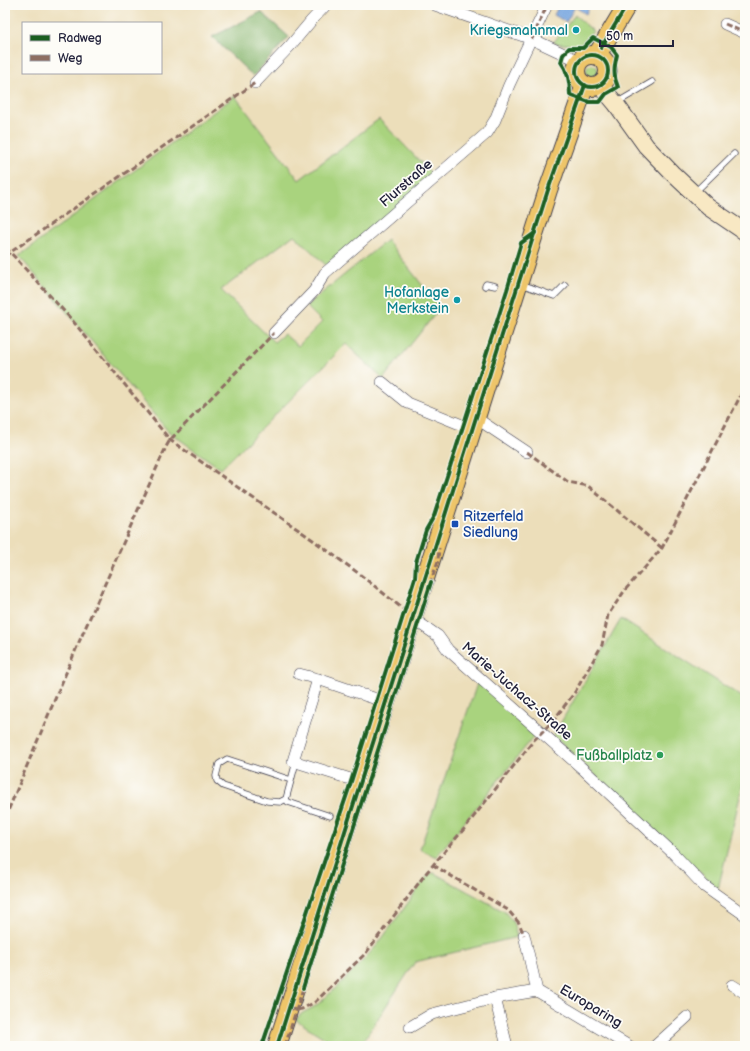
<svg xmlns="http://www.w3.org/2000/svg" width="750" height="1051" viewBox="0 0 750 1051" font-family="'Balsamiq Sans',sans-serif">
<rect width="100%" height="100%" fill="#fdfcf7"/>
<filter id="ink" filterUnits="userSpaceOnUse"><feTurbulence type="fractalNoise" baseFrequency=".025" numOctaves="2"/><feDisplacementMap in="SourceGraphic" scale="8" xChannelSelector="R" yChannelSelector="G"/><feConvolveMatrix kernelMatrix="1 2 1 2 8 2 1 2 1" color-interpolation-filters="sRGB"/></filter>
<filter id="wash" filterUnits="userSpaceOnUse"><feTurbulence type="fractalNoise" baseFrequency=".012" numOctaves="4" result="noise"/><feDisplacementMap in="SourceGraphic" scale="16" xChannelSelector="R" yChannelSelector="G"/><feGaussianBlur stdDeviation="0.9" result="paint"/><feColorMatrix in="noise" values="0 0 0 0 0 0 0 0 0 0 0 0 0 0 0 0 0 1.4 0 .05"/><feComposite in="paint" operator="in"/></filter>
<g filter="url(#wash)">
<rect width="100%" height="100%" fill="#ecdeba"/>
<g fill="#a9d37e" stroke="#667a5c">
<polygon points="575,15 593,31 582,44 573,45 553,43"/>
<circle cx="592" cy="71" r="6"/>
<polygon points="235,96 299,180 379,119 433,175 328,267 294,235 221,290 274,342 284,334 298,346 322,322 306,306 387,240 440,308 383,379 346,344 221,469 168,431 19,256"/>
<polygon points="621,619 745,699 745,775 718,889 553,736"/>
<polygon points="478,681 536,734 436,857 420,849"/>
<path d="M434,873L505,912L513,922L517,937L415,962L360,1046H337L296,1020C302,1010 310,1011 318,1004C338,987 360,964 378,944L429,874Z"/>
</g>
<polygon fill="#86b56d" stroke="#546c54" points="261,12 289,37 253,76 212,37"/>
<polygon fill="#74a4df" stroke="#4b638d" points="559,5 590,5 586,14 575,7 566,22 554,15"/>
</g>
<g filter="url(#ink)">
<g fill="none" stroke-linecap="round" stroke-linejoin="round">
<defs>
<g id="lane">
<polyline points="618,102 652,82"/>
<polyline points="694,193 734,154"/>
<polyline points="521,284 554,296 565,285"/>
<polyline points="485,286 486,284 495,286"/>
<polyline points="296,762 286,799 288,802 330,816"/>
<polyline points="286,799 280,802 267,801 223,786 217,781 216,776 219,764 227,759 291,780"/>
</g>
<g id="street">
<polyline points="435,5 532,39 579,61"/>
<polyline points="725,24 745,33"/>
<polyline points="255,83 290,46 311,21 326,5"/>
<polyline points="274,333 314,291 325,273 487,133 495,120 509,85 547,5"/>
<polyline points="382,382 408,403 472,429"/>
<polyline points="476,418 527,452"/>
<polyline points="412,618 438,636 448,650 584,770 673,853 704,886 745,915"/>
<polyline points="299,674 318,679 359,693"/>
<polyline points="318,679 293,761 360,782"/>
<polyline points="364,695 386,702"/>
<polyline points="524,935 537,991"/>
<polyline points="732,985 745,993"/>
<polyline points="495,998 537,991 629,1046"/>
<polyline points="410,1027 432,1014 495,998 507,1046"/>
<polyline points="655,1046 687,1017"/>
</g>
<polyline id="secondary" points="600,85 616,104 646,146 672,173 708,207 745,232"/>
<g id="primary">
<circle cx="592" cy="71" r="16"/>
<polyline points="597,55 627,5"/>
<polyline points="277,1046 548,190 585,85"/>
</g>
</defs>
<use href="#lane" stroke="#403e4e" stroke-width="7"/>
<use href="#street" stroke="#403e4e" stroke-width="12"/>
<use href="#secondary" stroke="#403e4e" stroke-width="18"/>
<use href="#primary" stroke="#403e4e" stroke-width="20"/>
<use href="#lane" stroke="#fff" stroke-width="5.5"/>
<use href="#street" stroke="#fff" stroke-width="11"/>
<use href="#secondary" stroke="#f8e8c3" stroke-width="16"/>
<use href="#primary" stroke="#eec569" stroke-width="18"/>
<g stroke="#8d6e63" stroke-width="3" stroke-dasharray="6 3" stroke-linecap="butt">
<polyline points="725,24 745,33"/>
<polyline points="532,39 547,5"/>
<polyline points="5,248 10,252 72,320 170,440 313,540 358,573 407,612"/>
<polyline points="5,256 255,83"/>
<polyline points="527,452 568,482 588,486 594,491 662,548"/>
<polyline points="430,584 438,561 439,548"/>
<polyline points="5,818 79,642 166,447 170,440 274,333"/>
<polyline points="433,865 508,910 519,923 524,935"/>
<polyline points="289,1008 296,1010 302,1009 315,1002 366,953 427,872 464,829 534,740 553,721 575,692 602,645 608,615 625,590 662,548 745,387"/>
<polyline points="285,1046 304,985"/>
</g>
<defs>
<g id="cycleway">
<path d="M593,38L611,47L617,55C614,67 613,76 618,87L606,94L600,102H589L570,95C570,84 568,71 561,62L563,55L569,48H583Z"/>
<polyline points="601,48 627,5"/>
<circle cx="592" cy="71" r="16"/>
<polyline points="303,988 431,582"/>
<polyline points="262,1046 349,788 415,578 416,562 426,530 434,516 449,470 507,290 521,243 535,233"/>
<polyline points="277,1046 548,190 585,85"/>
</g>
</defs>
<use href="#cycleway" stroke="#fdfcf7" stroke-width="6"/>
<use href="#cycleway" stroke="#1b5e20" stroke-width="4"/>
</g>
</g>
<g fill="#0f9aa8" stroke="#fdfcf7" stroke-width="1.5">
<circle cx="576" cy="30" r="4"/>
<circle cx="457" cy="300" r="4"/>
</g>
<rect fill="#1a4fb4" stroke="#fdfcf7" stroke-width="1.5" x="451" y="520" width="8" height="8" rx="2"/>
<circle fill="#2e9e5b" stroke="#fdfcf7" stroke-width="1.5" cx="660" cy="755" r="4"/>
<g text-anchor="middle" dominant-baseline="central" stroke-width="3.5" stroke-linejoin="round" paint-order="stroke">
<g font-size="14" fill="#0d838f" stroke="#fdfcf7" text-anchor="end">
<text x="568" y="30">Kriegsmahnmal</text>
<text x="449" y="292">Hofanlage<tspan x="449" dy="16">Merkstein</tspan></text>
</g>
<g font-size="14" fill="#22223b" stroke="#fdfcf7">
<text transform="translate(406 183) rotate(-41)">Flurstraße</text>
<text transform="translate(517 691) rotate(41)">Marie-Juchacz-Straße</text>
<text transform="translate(591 1006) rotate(31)">Europaring</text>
</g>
<g font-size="14" fill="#164399" stroke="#fdfcf7" text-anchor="start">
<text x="463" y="516">Ritzerfeld<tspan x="463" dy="16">Siedlung</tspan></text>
</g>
<g font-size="14" fill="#27864d" stroke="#fdfcf7" text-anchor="end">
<text x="652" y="755">Fußballplatz</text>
</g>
</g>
<rect width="750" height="1051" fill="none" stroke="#fdfcf7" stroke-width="20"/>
<rect x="22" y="22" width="140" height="52" fill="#fdfcf7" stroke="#a5a5ac"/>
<rect x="30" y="35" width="20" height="6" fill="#1b5e20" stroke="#a5a5ac"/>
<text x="58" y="42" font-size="12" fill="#22223b">Radweg</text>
<rect x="30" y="55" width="20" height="6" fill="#8d6e63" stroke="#a5a5ac"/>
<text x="58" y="62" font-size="12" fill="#22223b">Weg</text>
<path d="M600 40v6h73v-6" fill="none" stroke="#22223b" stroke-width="2"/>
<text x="606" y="40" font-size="12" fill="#22223b" stroke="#fdfcf7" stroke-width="3" paint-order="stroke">50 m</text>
</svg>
